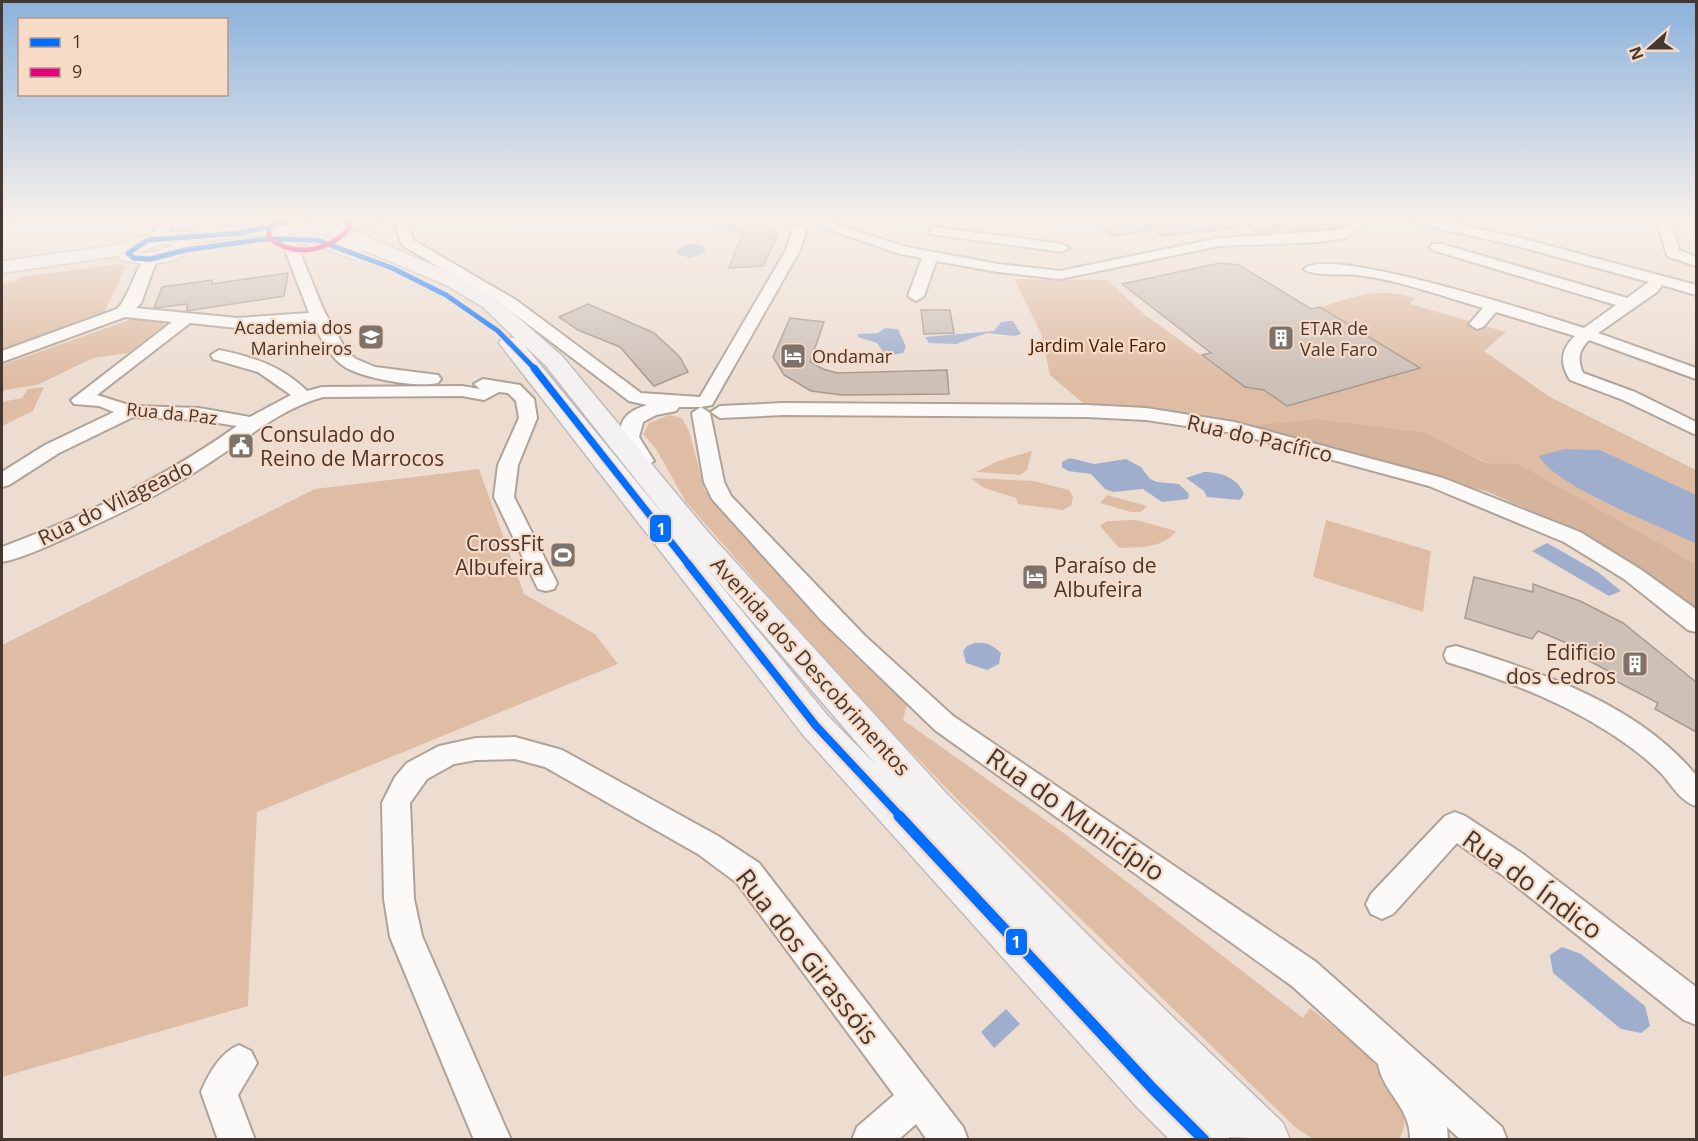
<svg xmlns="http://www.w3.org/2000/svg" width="1698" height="1141" viewBox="0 0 1698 1141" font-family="'Open Sans',sans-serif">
<rect width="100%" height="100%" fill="#edddd1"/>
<g fill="#dfbda5">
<polygon points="119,264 126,266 103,315 2,349 2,284 16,282 20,277"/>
<path d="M1014,279L1107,280L1145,315L1245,387L1264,390L1287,406L1420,368L1320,307C1357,297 1376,286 1414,298L1410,304L1506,332L1484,351L1550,397L1696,470V564L1518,465L1487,463L1427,433L1234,428L1178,412L1083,403L1050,375L1041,333Z"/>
<polygon points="132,319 159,320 165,325 128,353 93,358 37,385 5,390 2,393 2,365"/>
<polygon points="44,387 33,411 2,426 2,402 22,398 28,389"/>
<path d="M669,415L682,418L689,431L705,491L847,649L907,704L903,720L1065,834L1303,1018L1310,1008C1340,1032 1427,1094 1399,1139H1313L1295,1127L957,799L852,691L686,502L656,449L643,434L649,423Z"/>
<polygon points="1032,451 1027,470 1020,475 976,472 998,461"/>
<polygon points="479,469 524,594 595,634 618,664 257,812 248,1006 2,1077 2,645 315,489"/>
<polygon points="971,478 1034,481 1069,490 1073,497 1071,506 1063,510 1018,504 1016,498 984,488"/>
<polygon points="1107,495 1147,506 1141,512 1131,512 1100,503"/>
<path d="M1136,520L1176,531C1163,549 1139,547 1119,548L1100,526L1107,521Z"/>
<polygon points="1326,520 1431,551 1423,612 1313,577"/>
</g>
<polygon fill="#d6b49b" points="1315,419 1427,433 1486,463 1518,464 1696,564 1696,612 1580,532 1488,492 1335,449 1234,428"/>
<g fill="#a0aecd">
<polygon points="688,244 702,245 706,252 690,258 677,254 676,250"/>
<polygon points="1009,321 1013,321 1021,334 1014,336 987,333 956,344 929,343 925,337 994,331 1001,322"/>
<polygon points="885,328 898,329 906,347 903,353 886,356 877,343 858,337 858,334 878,333"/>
<path d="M1565,449L1600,450L1696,495V544C1662,526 1555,487 1539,456Z"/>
<polygon points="1070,458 1094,464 1126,459 1141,467 1150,479 1157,482 1179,484 1189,494 1188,499 1162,502 1143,489 1113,492 1105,489 1091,474 1068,471 1062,467 1062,462"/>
<path d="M1204,472C1221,472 1238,478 1244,494L1240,500L1207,497L1204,491L1186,478Z"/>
<polygon points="1547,543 1598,572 1621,591 1609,596 1532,551"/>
<path d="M975,643C987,642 992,645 1001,653L999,664L987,670L966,663L963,651L967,646Z"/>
<polygon points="1562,947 1581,954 1645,1006 1650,1026 1641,1033 1621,1029 1553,973 1550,955"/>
<polygon points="1006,1009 1020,1024 994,1048 981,1032"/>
</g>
<g fill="#cdc0b7" stroke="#a59990" stroke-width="1.5">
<polygon points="702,217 746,217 775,228 777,236 763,266 729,268 743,233 701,220"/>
<polygon points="1136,217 1355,217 1340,228 1256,232 1239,220 1239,227 1162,236 1155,230 1111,236 1094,222"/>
<polygon points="1220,263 1239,265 1311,309 1320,307 1420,368 1287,406 1264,390 1245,387 1202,355 1211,353 1122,284"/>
<polygon points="288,273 284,296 187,311 187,304 154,308 162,287 212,280 212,284"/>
<polygon points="588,304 654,333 679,356 688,372 654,386 620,347 578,330 559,317"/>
<polygon points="921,310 950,310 954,333 924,334"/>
<polygon points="790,318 824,322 810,362 823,369 837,373 947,370 949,394 842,395 811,391 784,375 773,357"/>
<polygon points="1474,577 1533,592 1533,584 1580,601 1623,623 1696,682 1696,732 1655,709 1658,703 1608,677 1612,673 1578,655 1576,647 1538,631 1532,639 1465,618"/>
</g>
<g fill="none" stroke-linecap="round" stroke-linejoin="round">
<defs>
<g id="minor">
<polygon points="2,217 26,217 24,220 2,223"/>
<polygon points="162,217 176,217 163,241 153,241 151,238"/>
<path d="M370,217H406L413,240L516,300L641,393L700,397L786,250L793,229L795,226H805L807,229L800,250L712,405L701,407L710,413L724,482L731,496L865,636L953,716L1316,962L1502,1127L1507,1140H1461L1447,1127L1448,1140H1410C1411,1107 1383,1093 1378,1064L1292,986L935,730L821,620L712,499L704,482L692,413L701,407H679L676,411L656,415L643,422L639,437L654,461L644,467L637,465C620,440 608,417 647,405L629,401L504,306L402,245L393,220L339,231L332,227L334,224Z"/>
<polygon points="1358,217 1373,217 1345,238 1319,242 1219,246 1060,279 998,272 936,261 924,296 916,301 908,296 922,258 900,254 819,226 826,222 907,247 998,264 1060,271 1219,238 1341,230"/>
<path d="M1400,217H1424L1520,238L1696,285V295L1662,285L1657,292L1598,333L1696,368V379L1589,340C1579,350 1577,359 1583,373L1635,392L1696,422V435L1623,400L1570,380C1559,363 1561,349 1575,336L1496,312L1483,327L1477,329L1469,324L1483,308C1441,296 1400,280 1357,275C1345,274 1310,276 1304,269C1326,244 1546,316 1584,328L1616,305L1432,250L1430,247L1432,244H1442L1627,298L1649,282L1517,246L1402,220Z"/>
<polygon points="1656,217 1670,217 1679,250 1696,257 1696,266 1667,256"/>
<polygon points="935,227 1062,244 1069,248 1062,252 930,234 930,228"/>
<path d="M291,235L298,239L297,245L323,309L347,352L356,359L375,367L438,375L441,379L438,383C417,388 359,378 342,365C329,355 320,337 313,322L237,328L190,323L97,395L132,406L199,408L250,417L291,395L258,372L213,359L211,355L219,350C253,357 282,366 307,391L322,387L462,386L480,389L474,384L483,379L520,385L534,399L537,418L518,465L514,497L557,583L554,589L546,591L538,589L494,497L498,465L519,418L516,401L508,393L499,392L484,400L462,396L323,397C280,409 249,437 212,461C166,492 116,516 66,538C45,547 23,558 2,562V547C85,516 164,478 237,426L199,420L133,417L59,453L9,485L2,487V472L45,445L114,412L99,406L74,404L71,400L172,322L125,317L2,362V351L117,309C130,297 138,258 150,255L157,259L141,303L136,308L237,318L309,313L283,245L286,236Z"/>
<polygon points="783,403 1087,405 1146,408 1234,422 1443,478 1580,532 1640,569 1693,607 1696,610 1696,632 1688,630 1624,579 1564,542 1429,486 1233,433 1146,420 1087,417 783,415 720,418 711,412 720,406"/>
<path d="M1456,646C1541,672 1637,704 1696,775V806C1680,801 1672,785 1661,773C1651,763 1640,754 1629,746C1574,706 1512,682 1447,662L1444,655L1447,648Z"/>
<polygon points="515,737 562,750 718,836 759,863 963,1127 968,1140 927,1140 916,1124 898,1140 852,1140 857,1127 894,1095 737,883 698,854 545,767 515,759 476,760 454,764 427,779 410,803 414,899 422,936 511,1140 474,1140 390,937 384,899 382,803 395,777 407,763 439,746 476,738"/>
<polygon points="1455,812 1465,816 1523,854 1696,987 1696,1025 1684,1020 1501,874 1457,843 1393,914 1382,919 1371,914 1366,904 1371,894 1445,816"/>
<path d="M239,1045L251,1051L257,1063L238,1095L255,1140H218L201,1092C209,1073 220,1053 239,1045Z"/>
</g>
<g id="major">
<path d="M287,217H316L313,221L294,226L289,232L293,238L284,244L277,242L269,233L192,243C186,267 140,266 122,260L119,256L2,273V261L111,246L158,232H190L279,221ZM160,244H173L156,252L139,253Z"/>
<path d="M336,223L458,276L497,299L562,356L708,532L947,794L1099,946L1283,1123L1290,1140L1229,1137V1140H1170L1136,1106L804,736L499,343L502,338H515L483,307L444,284L339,240L327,229ZM524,345L546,366L672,525ZM705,566L876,765L828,716Z"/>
<polygon points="307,233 332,238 362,250 365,254 355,260 321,247 300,243 298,239 300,235"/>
</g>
</defs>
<use href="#minor" stroke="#afa399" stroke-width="4"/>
<use href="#major" stroke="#c0bbb9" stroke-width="3"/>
<use href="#minor" fill="#fcfaf8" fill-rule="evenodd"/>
<use href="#major" fill="#f3f1f1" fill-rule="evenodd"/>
<defs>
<polyline id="bus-1-far3" points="288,222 241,233 148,240 128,253 134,258 150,259 186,250 265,239 317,240 392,268 446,295 498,331 535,369"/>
<polyline id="bus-1-far2" points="534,368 689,565"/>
<polyline id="bus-1-far1" points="688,564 816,726 901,817"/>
<polyline id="bus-1" points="899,816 1153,1089 1204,1140"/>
<path id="bus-2" d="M279,217L269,229V238C295,258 329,252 350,227L348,217"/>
</defs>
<use href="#bus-1-far3" stroke="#f8dbc6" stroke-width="8"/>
<use href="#bus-1-far2" stroke="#f8dbc6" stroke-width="10"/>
<use href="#bus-1-far1" stroke="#f8dbc6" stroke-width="13"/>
<use href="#bus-1" stroke="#f8dbc6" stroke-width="16"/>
<use href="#bus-2" stroke="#f8dbc6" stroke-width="8"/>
<use href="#bus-1-far3" stroke="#006fff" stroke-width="5"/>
<use href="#bus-1-far2" stroke="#006fff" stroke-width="7"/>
<use href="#bus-1-far1" stroke="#006fff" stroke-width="8"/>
<use href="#bus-1" stroke="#006fff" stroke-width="11"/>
<use href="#bus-2" stroke="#e5007d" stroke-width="5"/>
</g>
<linearGradient id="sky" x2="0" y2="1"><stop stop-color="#8bb2dd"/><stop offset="0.58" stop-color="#f7f0ea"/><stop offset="1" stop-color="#f7f0ea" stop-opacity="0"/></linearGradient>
<rect width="1698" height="377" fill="url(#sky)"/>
<defs>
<symbol id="school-square" viewBox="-11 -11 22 22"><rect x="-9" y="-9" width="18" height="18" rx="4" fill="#7f7268" stroke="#f8dbc6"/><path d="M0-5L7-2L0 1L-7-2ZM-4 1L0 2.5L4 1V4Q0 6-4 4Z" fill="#fff"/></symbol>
<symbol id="building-square" viewBox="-11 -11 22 22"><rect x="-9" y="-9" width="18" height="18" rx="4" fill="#7f7268" stroke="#f8dbc6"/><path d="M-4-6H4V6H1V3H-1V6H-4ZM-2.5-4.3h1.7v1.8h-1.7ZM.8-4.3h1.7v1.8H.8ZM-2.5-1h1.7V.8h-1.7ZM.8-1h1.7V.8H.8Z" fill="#fff"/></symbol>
<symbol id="hotel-square" viewBox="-11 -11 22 22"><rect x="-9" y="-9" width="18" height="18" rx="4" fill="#7f7268" stroke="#f8dbc6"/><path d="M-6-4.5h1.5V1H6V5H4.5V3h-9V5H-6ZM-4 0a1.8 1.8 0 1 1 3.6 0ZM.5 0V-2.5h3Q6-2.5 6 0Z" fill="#fff"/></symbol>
<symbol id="civic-square" viewBox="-11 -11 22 22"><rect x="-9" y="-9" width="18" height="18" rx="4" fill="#7f7268" stroke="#f8dbc6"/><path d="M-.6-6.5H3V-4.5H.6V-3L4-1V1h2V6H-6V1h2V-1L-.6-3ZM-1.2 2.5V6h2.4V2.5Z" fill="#fff"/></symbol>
<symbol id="stadium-square" viewBox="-11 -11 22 22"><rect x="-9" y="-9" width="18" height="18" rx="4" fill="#7f7268" stroke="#f8dbc6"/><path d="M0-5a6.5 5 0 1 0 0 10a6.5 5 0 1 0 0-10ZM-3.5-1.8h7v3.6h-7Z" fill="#fff"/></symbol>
</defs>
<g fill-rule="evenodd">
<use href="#school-square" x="356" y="322" width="30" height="30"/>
<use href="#building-square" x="1266" y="323" width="30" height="30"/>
<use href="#hotel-square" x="778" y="341" width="30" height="30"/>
<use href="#civic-square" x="226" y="431" width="30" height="30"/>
<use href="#stadium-square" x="548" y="540" width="30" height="30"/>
<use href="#hotel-square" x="1020" y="562" width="30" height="30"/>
<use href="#building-square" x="1620" y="649" width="30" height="30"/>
</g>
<g text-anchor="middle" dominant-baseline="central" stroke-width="4.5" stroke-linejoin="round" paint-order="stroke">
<g font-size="18" fill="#443830" stroke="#f8dbc6" text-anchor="start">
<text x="352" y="327" text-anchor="end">Academia dos<tspan x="352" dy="21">Marinheiros</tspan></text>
<text x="1300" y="328">ETAR de<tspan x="1300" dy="21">Vale Faro</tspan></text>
<text x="812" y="356">Ondamar</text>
</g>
<g font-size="18" fill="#412003" stroke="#f8dbc6">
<text x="1098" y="345">Jardim Vale Faro</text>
</g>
<g font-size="18" fill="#443830" stroke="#f8dbc6">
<text transform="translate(172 413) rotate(6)">Rua da Paz</text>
</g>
<g font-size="21" fill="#443830" stroke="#f8dbc6" text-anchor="start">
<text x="260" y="434">Consulado do<tspan x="260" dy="24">Reino de Marrocos</tspan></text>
<text x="544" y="543" text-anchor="end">CrossFit<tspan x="544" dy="24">Albufeira</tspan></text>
<text x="1054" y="565">Paraíso de<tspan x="1054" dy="24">Albufeira</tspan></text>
<text x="1616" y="652" text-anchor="end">Edificio<tspan x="1616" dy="24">dos Cedros</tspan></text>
</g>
<g font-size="21" fill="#443830" stroke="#f8dbc6">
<text transform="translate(1260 438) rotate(13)">Rua do Pacífico</text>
<text transform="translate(115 502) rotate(-26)">Rua do Vilageado</text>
<text transform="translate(811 666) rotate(48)">Avenida dos Descobrimentos</text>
</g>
<g font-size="26" fill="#443830" stroke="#f8dbc6">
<text transform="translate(1076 814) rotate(35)">Rua do Município</text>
<text transform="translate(1533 884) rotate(36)">Rua do Índico</text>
<text transform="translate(808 956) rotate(52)">Rua dos Girassóis</text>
</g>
</g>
<g stroke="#f8dbc6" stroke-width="2">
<rect x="649" y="514" width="23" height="29" rx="6" fill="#006fff"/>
<rect x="1005" y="928" width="23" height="28" rx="6" fill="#006fff"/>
</g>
<g font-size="16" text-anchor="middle" font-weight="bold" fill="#fff">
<text x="661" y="535">1</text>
<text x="1016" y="948">1</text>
</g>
<rect width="1698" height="1141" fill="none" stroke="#443830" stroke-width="6"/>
<rect x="18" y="18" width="210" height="78" fill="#f8dbc6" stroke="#b09a8a" stroke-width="1.5"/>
<rect x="30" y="38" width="30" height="9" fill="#006fff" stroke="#b09a8a" stroke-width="1.5"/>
<text x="72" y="48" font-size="18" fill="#443830">1</text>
<rect x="30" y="68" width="30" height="9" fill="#e5007d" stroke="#b09a8a" stroke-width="1.5"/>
<text x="72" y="78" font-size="18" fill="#443830">9</text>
<g transform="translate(1650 48) rotate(249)" stroke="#f8dbc6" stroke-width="4.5" paint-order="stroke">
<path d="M0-4.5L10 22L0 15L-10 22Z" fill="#443830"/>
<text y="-9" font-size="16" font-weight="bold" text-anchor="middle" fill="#443830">N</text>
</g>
</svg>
